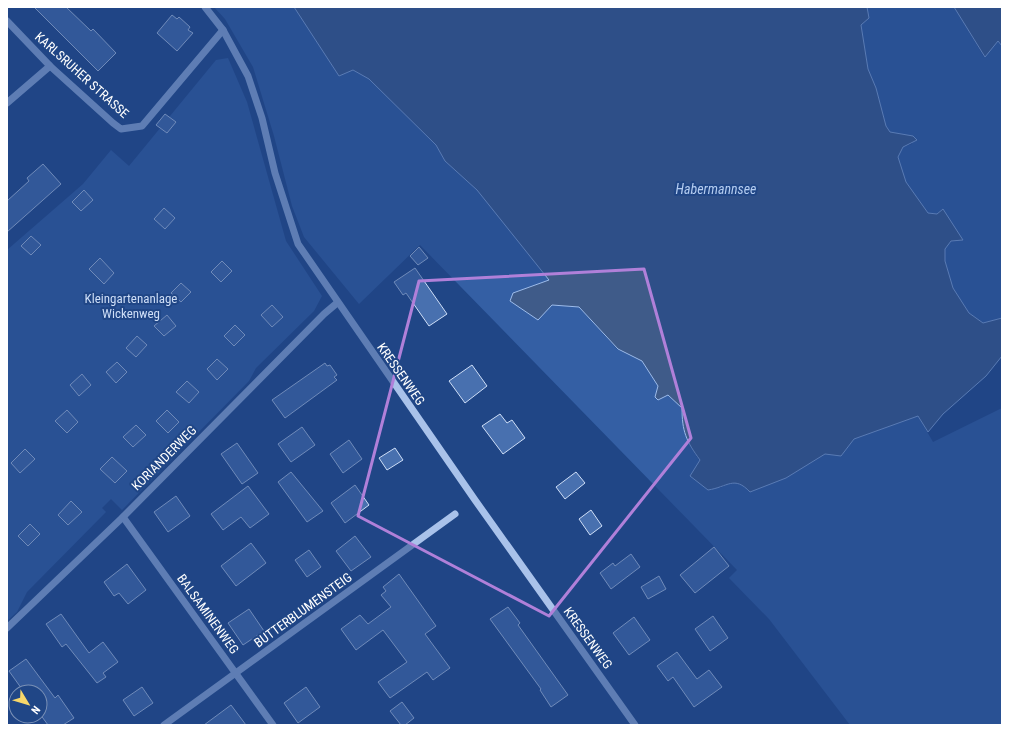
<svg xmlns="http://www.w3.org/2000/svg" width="1009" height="732" viewBox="0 0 1009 732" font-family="'Roboto Condensed',sans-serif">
<rect width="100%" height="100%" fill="#204686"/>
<g fill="#345fa4">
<path d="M214,7H294L339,76L353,70L369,79L436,145L445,161L477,190L549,280L513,293L552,305L579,307L617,349L642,361L658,386V400L668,395L682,408C682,445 700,460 720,488L732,482L742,483L786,478L825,454L841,456L854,439L918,416L933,442L1002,408V725H850L769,619L729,578L737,570L420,245L359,304L304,237L292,206L274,136L253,67L225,19Z"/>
<polygon points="867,7 954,7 984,57 998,41 1002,46 1002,318 983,323 969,313 953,288 945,261 945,249 951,241 962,240 942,209 937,214 928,213 906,182 898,158 903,147 912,144 913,136 890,132 886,126 876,88 868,69 861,25 869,18"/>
<polygon points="228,58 247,102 286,241 322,296 314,311 256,368 249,381 122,510 111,499 102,508 106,512 27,592 17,612 7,621 7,250 83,184 111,150 129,166 216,60"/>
</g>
<g fill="#3f5b89" stroke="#9dbceb">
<path d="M294,7H867L869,18L861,25L868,69L876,88L886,126L890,132L913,136L917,140L903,147L898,157L906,182L928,213L937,214L943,209L963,240L951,241L945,249V261L953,288L969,313L983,323L1002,318V356L986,376L943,414L928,432L918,416L854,439L841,456L825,454L786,478L750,492C734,475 728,487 708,490L690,476L700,460C686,441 682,431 682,408L668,395L658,400L655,397L658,386L642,361L618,349L579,307L552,305L538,320L510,301L513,293L549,280L477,190L445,161L436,145L369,79L353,70L339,76Z"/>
<polygon points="954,7 1002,7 1002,46 998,41 985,57"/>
</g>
<g fill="#4870af" stroke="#cedef7">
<polygon points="34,7 66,7 91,31 93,29 116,53 98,71"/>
<polygon points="172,15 177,19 179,17 190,27 188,30 193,33 177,51 157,33"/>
<polygon points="165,114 176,122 167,133 156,125"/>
<polygon points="43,164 61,184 7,232 7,201 29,181 27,178"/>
<polygon points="84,190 93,200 81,211 72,202"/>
<polygon points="164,208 175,218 165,229 154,219"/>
<polygon points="31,236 41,245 31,255 21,246"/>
<polygon points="419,247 428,258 418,265 410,256"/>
<polygon points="100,258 114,273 104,284 89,269"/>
<polygon points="222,261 232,271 221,282 211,272"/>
<polygon points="415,268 447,314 429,326 406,293 403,295 394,282"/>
<polygon points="181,283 191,292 181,302 171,293"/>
<polygon points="272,305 283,317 272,327 261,315"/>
<polygon points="167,315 176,326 164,336 154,326"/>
<polygon points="235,325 245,335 234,346 224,336"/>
<polygon points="137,336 147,345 136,357 126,348"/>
<polygon points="217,359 228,369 217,380 207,369"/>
<polygon points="117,362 127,372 116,383 106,372"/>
<polygon points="325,363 327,366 330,365 337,375 334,377 337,380 285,418 272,400"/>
<polygon points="472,365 487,386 465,403 449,381"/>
<polygon points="82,374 91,385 79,396 70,385"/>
<polygon points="187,381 199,392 189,403 176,392"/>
<polygon points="67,410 78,422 67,433 55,421"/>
<polygon points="167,410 179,422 168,433 156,421"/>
<polygon points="500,414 507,423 512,420 525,438 503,454 482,426"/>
<polygon points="136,425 146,435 133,447 123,437"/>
<polygon points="302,427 315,445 291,462 278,444"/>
<polygon points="349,440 362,459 343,473 330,454"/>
<polygon points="237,443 258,473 242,484 221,454"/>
<polygon points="395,448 403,460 387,470 379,458"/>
<polygon points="25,449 35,459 20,473 11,463"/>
<polygon points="112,457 127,471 115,483 100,469"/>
<polygon points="291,472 323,511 307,522 278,482"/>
<polygon points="576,472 585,483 565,499 556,487"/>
<polygon points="355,485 369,505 345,523 331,503"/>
<polygon points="248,486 269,514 250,528 241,517 223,530 211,514"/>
<polygon points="176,496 190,516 168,532 154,512"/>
<polygon points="71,501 82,512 68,525 58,515"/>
<polygon points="591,510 602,526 590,535 579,519"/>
<polygon points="30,524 40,534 28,546 18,536"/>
<polygon points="355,536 371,557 351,571 336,551"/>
<polygon points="251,543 266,563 236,586 221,566"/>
<polygon points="714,547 729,566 695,593 680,575"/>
<polygon points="309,550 321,567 307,577 295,560"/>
<polygon points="631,554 640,567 611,589 600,573 613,563 615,566"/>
<polygon points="127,564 146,590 128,604 119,593 114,596 104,582"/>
<polygon points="399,574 436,626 425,634 450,668 433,680 427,672 390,698 378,682 407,662 383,630 356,650 341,629 360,615 368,624 391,607 381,595 386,591 383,587"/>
<polygon points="659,576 666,589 648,599 641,587"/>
<polygon points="508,607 520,623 518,625 568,695 551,707 540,690 541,689 490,619"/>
<polygon points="249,609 264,631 243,645 228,623"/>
<polygon points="61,614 89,653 103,642 118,662 103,673 106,677 97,683 66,644 62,647 46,624"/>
<polygon points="713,616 728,638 710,651 695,629"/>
<polygon points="634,617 650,640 629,655 613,633"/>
<polygon points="677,652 697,679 709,670 722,687 694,707 673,677 668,681 657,666"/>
<polygon points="26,659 55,698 58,695 74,718 63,725 48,725 40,714 40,692 24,692 9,671"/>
<polygon points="142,687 153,703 134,716 123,700"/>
<polygon points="306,687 320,707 298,723 284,703"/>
<polygon points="402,702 414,718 405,725 401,725 390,711"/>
<polygon points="231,705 246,725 204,725"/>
</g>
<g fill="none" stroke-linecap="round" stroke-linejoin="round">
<g stroke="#a9c2ea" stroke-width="7">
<polyline points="205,7 223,30 248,76 262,118 275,173 298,244 475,500 635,725"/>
<polyline points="7,21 50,66 113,123 121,129 142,126 223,30"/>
<polyline points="7,103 50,66"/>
<polyline points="123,517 273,725"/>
<polyline points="7,628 123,517 324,314 337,303"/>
<polyline points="164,725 455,514"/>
</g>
</g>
<path d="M0 0H1009V732H0ZM644,269L691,438L549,616L358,516L419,281Z" fill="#204686" fill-opacity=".55" fill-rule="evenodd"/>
<path fill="none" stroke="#b080d9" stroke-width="3" stroke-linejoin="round" d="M644,269L691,438L549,616L358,516L419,281Z"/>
<g text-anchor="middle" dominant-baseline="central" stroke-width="4" stroke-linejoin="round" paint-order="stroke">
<g font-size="13" fill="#fff" stroke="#204686">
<text transform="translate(82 75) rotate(42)">KARLSRUHER STRASSE</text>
<text transform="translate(401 374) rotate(55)">KRESSENWEG</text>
<text transform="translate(164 458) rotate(-45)">KORIANDERWEG</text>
<text transform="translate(303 610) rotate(-36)">BUTTERBLUMENSTEIG</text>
<text transform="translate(208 614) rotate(54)">BALSAMINENWEG</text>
<text transform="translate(588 638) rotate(54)">KRESSENWEG</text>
</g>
<g font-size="13" fill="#cedef7" stroke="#204686">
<text x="131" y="298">Kleingartenanlage<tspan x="131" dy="15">Wickenweg</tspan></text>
</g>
<g font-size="14" font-style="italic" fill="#b5cdf1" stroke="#204686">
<text x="716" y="189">Habermannsee</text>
</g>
</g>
<rect width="1009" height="732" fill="none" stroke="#ffffff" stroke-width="16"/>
<g transform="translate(28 704) rotate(128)"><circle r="19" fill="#204686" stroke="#7990b6"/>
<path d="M0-3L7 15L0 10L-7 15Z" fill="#f7d76a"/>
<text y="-6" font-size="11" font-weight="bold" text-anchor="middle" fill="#ffffff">N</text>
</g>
</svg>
